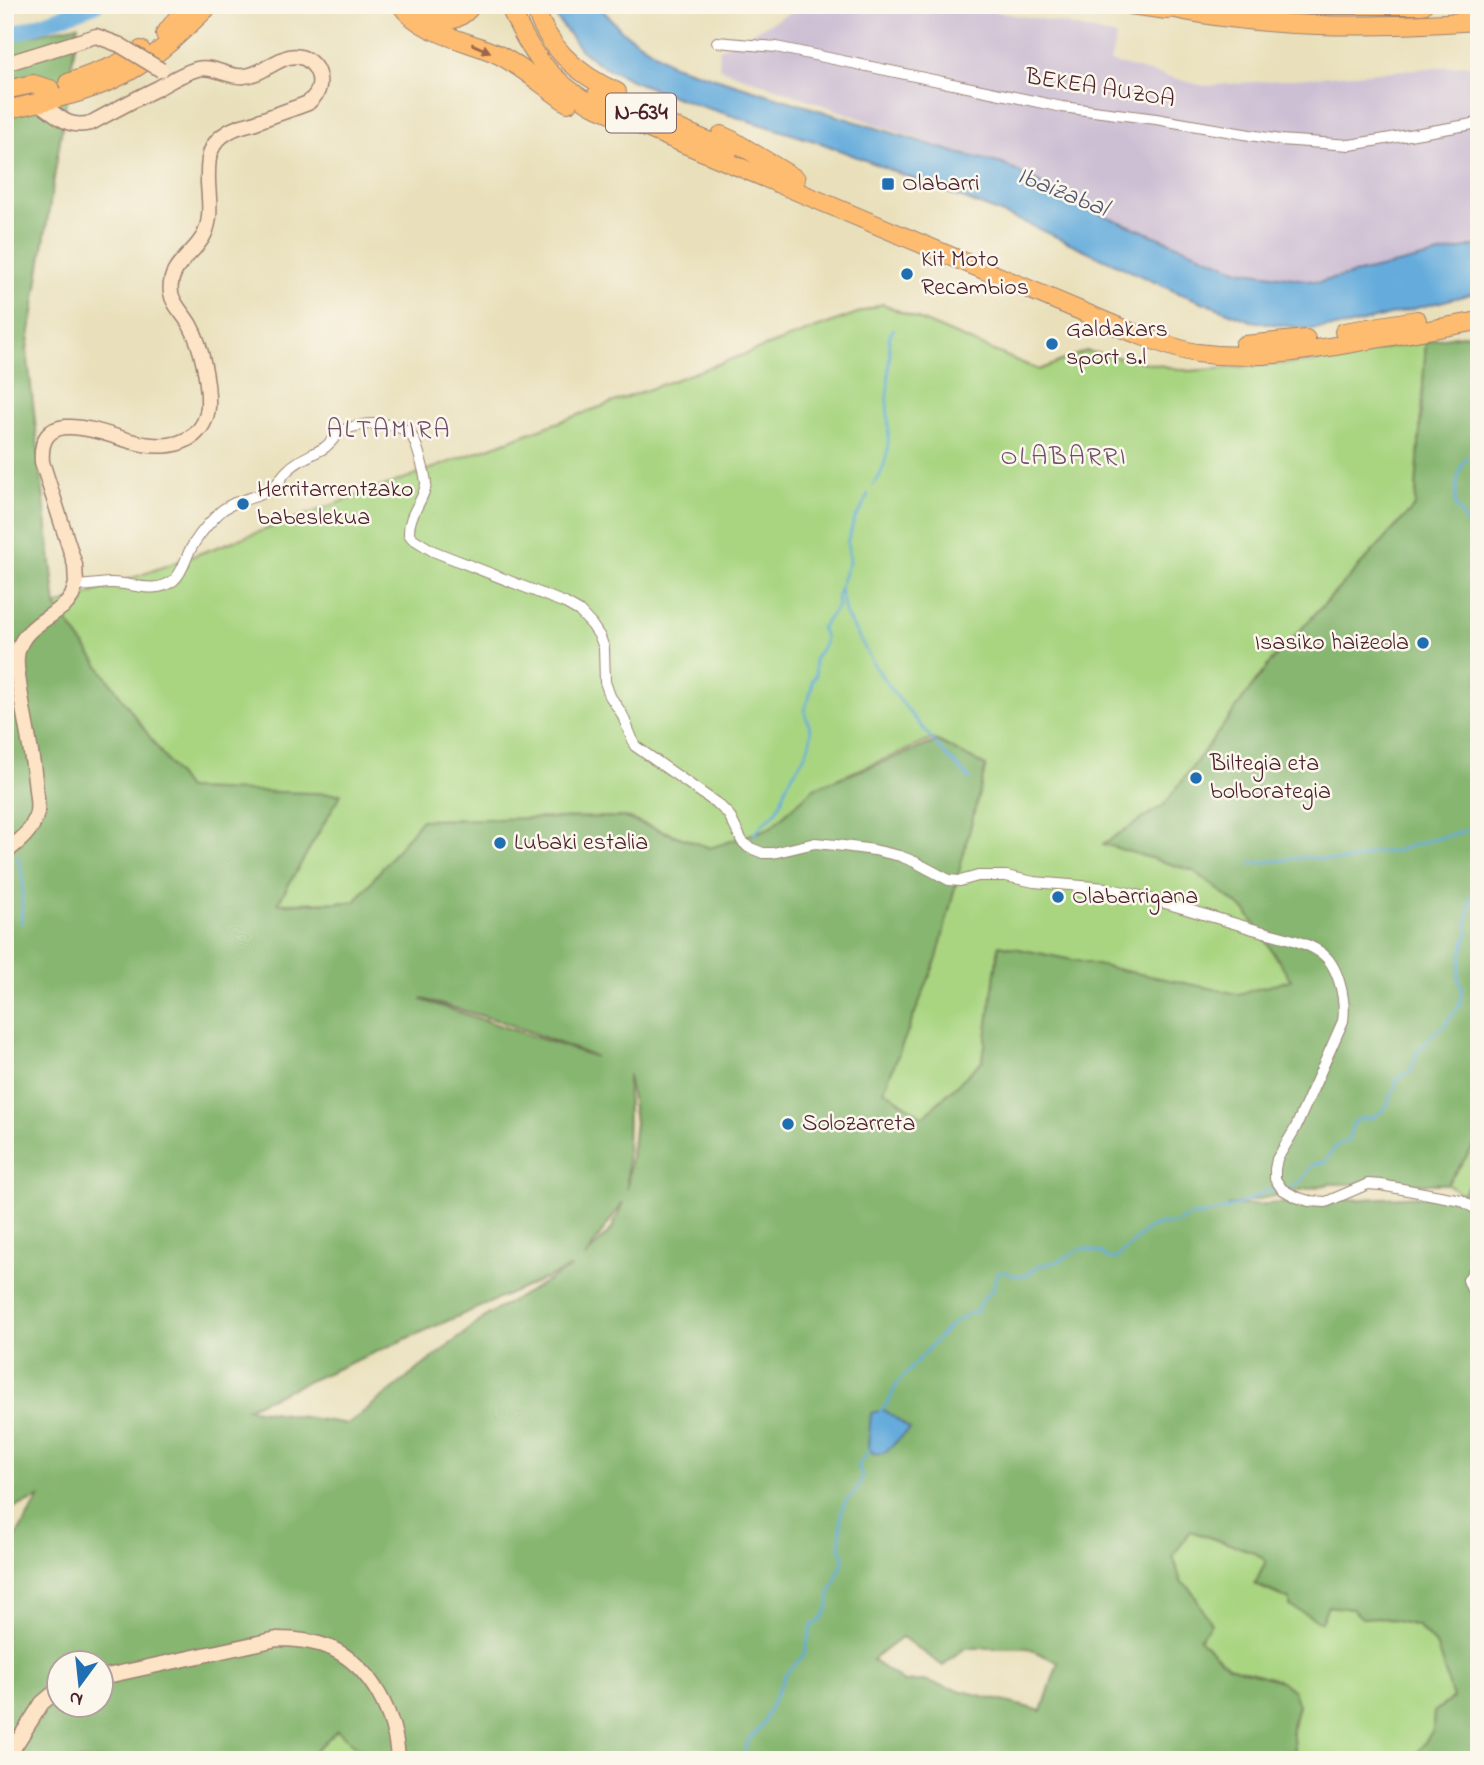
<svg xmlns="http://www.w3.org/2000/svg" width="1484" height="1765" viewBox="0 0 1484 1765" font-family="'Indie Flower',sans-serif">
<rect width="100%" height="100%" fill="#fbf7ec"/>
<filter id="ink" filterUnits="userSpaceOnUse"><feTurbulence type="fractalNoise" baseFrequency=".0143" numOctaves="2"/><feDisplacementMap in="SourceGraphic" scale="14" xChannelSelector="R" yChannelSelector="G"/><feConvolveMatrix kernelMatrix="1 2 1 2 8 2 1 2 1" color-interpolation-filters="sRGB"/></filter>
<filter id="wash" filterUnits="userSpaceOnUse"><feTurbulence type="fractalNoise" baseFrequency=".00686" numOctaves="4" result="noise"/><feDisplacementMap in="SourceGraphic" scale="28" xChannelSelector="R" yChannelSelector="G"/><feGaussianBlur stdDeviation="1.57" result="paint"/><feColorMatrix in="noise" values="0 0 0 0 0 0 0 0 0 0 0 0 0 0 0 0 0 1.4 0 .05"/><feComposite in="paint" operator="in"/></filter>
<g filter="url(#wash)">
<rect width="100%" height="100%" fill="#e9e0bb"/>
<polygon fill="#ccbed3" points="805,5 954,5 1052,21 1116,36 1110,62 1204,86 1479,64 1479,245 1319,282 1239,270 1096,212 1003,164 957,153 719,68 720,49"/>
<g fill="#a9d581" stroke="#7a7a56" stroke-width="2">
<polygon points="882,304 1039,370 1086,351 1189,371 1313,362 1426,341 1415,506 1270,663 1164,805 1104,844 1194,871 1246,911 1291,980 1238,995 999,945 983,1060 923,1118 884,1090 937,958 985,766 933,739 814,788 770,828 713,849 625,817 421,820 355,902 278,903 340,795 187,789 56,606"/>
<polygon points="1479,1139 1479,1171 1462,1194 1447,1184"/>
<path d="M1190,1531L1254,1552L1266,1561L1255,1585L1290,1600L1320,1621L1327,1606L1352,1609L1363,1618L1379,1617L1418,1626L1437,1647L1453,1698L1434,1712L1433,1730L1413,1760H1297C1291,1739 1292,1726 1298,1705L1280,1681L1228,1666L1199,1639L1191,1589L1181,1582L1173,1556Z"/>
<polygon points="337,1730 369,1756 371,1760 306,1760"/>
</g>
<path fill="#86b66f" stroke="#686a4d" stroke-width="2" fill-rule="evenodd" d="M78,25L27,350L56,606L187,789L341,794L278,903L280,904L355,902L421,820L622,817L710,848L770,828L814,788L938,741L986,766L937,958L884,1090L923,1117L983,1060L999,945L1238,994L1291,980L1246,911L1194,871L1103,844L1164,805L1270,663L1415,506L1426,341L1479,332V1139L1447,1184H1329L1227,1206L1462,1194L1479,1171V1760H1413L1433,1730L1434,1712L1453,1698L1437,1647L1418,1626L1379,1617L1362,1618L1352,1609L1328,1606L1321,1622L1290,1606V1600L1255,1584L1266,1561L1254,1552L1190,1531L1173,1556L1181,1582L1191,1589L1211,1624L1199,1639L1228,1666L1281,1681L1293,1691L1298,1705L1292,1726L1294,1749L1297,1760H371L337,1730L306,1760H5V1555L39,1498L5,1511V41ZM423,999L503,1022L596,1057L422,1000ZM628,1074L635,1122L627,1189ZM623,1202L612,1229L585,1257ZM572,1267L489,1314L348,1424L246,1408ZM902,1637L943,1666L965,1648H1027L1058,1662L1042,1711L923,1681L904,1682L872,1660ZM60,1664H102V1706H60Z"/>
<g fill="#65acdc" stroke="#586684" stroke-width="2">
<polygon points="551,5 598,5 622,31 673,65 957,153 1003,164 1096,212 1239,270 1319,282 1479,245 1479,292 1347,326 1310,329 1251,321 1174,291 1026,223 824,144 694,104 633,81 599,64 581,50 558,20"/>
<polygon points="884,1410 910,1429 884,1453 874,1454 868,1447 871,1413"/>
</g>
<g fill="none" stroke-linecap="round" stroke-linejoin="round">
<g stroke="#65acdc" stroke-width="2.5">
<path d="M1479,453C1473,455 1467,456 1464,461C1458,471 1454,496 1456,507L1479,542"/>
<path d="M873,485C892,464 889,428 887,402C886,397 888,391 888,386C889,375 888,365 890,353C888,345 887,336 894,329"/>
<polyline points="1479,572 1477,585 1479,587"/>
<polyline points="840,588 846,616 856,632 874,665 893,692 941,750 970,779"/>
<polyline points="1479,650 1475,655 1475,660 1479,666"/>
<path d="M754,834C759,830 760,826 765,822C767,819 771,818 773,815C782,806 783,792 789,781C798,764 810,754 811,733C811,725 805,719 805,712C805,703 813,694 812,681L816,675L814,660C821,647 830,643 821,628L838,606L837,599L840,587L850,559L847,543L855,518L861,510L868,494"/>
<polyline points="18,856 23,881 21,923"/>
<polyline points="1250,864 1305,857 1339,861 1354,860 1375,852 1392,852 1417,844 1473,829"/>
<path d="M1289,1189C1299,1183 1307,1176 1312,1165L1326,1161L1335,1147L1348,1140L1354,1122L1363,1118L1370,1119L1382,1111L1388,1104L1392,1093L1396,1086V1080L1411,1070L1418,1051L1437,1030L1444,1026L1459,1006L1461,998L1462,987L1458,978L1462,951L1468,933L1467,919L1470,909L1469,902L1476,884V868L1472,859V850L1475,837L1474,825L1468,810L1471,799L1477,793L1479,785"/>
<polyline points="879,1413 890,1400 896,1385 938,1338 952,1324 970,1313 977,1312 980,1302 994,1288 995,1277 999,1272 1004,1272 1017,1276 1028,1275 1038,1266 1059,1261 1083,1248 1102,1253 1107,1258 1116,1259 1144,1232 1152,1227 1162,1224 1173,1225 1192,1215 1200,1216 1222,1210 1250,1200 1268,1190 1275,1189"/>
<polyline points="742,1760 748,1739 754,1735 763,1723 785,1675 804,1655 812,1625 820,1621 828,1609 831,1590 836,1582 837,1574 841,1568 844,1556 840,1548 841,1512 846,1500 854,1494 861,1481 862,1475 858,1467 859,1464 868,1453 869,1449"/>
</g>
<polyline stroke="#65acdc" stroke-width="16" points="5,37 95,5"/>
</g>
</g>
<g filter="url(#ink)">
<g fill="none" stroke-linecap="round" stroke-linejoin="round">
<defs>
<g id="street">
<polyline points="717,42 776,47 1062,107 1156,119 1280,140 1350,145 1479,123"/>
<path d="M75,585C88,587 99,583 112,583C133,583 155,595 174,580C182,573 185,561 189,552C196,538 207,525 218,514C232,499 254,500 270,490C278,485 281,476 288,470C297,460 312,455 324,448C331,443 336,434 344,430C360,422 403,420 413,438C417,445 426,476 426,484C424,501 408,514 409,534L412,538L433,551L565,603L579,611L592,625L600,637L604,648L605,682L610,696L622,714L635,746L719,805L729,815L742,841L748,847L763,853H773L815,843L836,845L874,850L900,856L915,862L949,880L960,881L978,876H1006L1034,882L1106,888L1133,894C1173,905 1213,917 1253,929C1274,935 1302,940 1320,952C1339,964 1346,1001 1343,1021L1295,1129L1277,1159L1275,1169V1179L1282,1189L1296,1197L1309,1201L1326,1202L1368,1184L1381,1185L1461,1200L1479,1211"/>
<polyline points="1479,1262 1468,1280 1472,1290 1479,1299"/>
</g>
<g id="secondary">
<polyline points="5,64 96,36 120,45"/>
<path d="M5,853C17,843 32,832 36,816C39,808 37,798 36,790C33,754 24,719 19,683C17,669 14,654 22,641C31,625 54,615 67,603L72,596L76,584L75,565L42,462C37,399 112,439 143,444C160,447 180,446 194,435C202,428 207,419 208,407C209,384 202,346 190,325C184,314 173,305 171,293C167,266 193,256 204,235C212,219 209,200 208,183C208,172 207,161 211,151C214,143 221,136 228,132C235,127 245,125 253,123C271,116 290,110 308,103C312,99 316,96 318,90C324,72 308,52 289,57C273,61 261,75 244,76C228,78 214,65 197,69C183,73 170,81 158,88C135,99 113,111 91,123C65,129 59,115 38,102"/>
<path d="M102,1677L277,1639C295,1639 314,1641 331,1648C372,1667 396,1716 398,1760"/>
<polyline points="6,1760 42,1703 60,1688"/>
</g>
<g id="highway">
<path d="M401,5C421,35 470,40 501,56C525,69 546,88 568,103"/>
<path d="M509,5C529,51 548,79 592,105L1126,330C1149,338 1173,349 1197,353C1247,360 1288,353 1336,346C1384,338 1431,329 1479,321"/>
<path d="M534,5C547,47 578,75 617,92"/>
<polyline points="1130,5 1167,10"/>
<path d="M1157,5C1262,30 1371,28 1479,21"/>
<polyline points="1307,5 1423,5"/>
<path d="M423,15C442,24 458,23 472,5"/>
<polyline points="165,34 187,5"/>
<polyline points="68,83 114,66 141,50"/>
<polyline points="5,90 33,84 50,89"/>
<polyline points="597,94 729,150"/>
<path d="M5,110C49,100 97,92 135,68C163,51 186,28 210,5"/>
<polyline points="721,135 732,140 796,179"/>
<polyline points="1344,332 1417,320"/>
<polyline points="1244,345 1306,339"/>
</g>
</defs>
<use href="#street" stroke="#9a8073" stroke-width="12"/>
<use href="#secondary" stroke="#9a8073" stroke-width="17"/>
<use href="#highway" stroke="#9a8073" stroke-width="20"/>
<use href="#street" stroke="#fff" stroke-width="10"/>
<use href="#secondary" stroke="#fee4c6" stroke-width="14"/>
<use href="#highway" stroke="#fdbc70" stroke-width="18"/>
<defs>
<polyline id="secondary-bridge" points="120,45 161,70"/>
</defs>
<use href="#secondary-bridge" stroke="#9a8073" stroke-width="17" stroke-linecap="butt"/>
<use href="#secondary-bridge" stroke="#fee4c6" stroke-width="14"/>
</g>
<defs><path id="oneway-solid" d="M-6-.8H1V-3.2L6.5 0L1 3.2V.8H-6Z" transform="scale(1.75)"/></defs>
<use fill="#9b664a" href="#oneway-solid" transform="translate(481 48) rotate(23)"/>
</g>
<g fill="#1f6fb2" stroke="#fbf7ec" stroke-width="2.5">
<rect x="881" y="177" width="14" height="14" rx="3.5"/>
<circle cx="907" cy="274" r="7"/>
<circle cx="1052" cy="344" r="7"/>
<circle cx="243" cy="504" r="7"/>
<circle cx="1423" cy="643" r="7"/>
<circle cx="1196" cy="778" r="7"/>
<circle cx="500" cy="843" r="7"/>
<circle cx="1058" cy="897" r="7"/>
<circle cx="788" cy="1124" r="7"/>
</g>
<g text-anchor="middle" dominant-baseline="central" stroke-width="5" stroke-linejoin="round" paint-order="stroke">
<rect fill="#fbf7ec" stroke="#7f6065" stroke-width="2" x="606" y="93.5" width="70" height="39" rx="5"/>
<g font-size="23" font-weight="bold" fill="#4a1f2b">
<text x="641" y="113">N-634</text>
</g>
<g font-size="24" fill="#4a1f2b" stroke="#fbf7ec">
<text transform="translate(1100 89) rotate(9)">BEKEA AUZOA</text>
</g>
<g font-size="24" fill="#4a1f2b" stroke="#fbf7ec" text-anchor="start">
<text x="902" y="184">Olabarri</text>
<text x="921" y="260">Kit Moto<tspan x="921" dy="28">Recambios</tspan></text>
<text x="1066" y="330">Galdakars<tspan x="1066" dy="28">sport s.l</tspan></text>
<text x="257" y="490">Herritarrentzako<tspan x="257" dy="28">babeslekua</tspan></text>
<text x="1409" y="643" text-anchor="end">Isasiko haizeola</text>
<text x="1210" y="764">Biltegia eta<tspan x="1210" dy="28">bolborategia</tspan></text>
<text x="514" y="843">Lubaki estalia</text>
<text x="1072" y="897">Olabarrigana</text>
<text x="802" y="1124">Solozarreta</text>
</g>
<g font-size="26" font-style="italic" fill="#555772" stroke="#fbf7ec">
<text transform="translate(1062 193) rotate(22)">Ibaizabal</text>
</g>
<g font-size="26" letter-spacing="2" fill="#714e6c" stroke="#fbf7ec">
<text x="389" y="431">ALTAMIRA</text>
<text x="1064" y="458">OLABARRI</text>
</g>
</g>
<rect width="1484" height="1765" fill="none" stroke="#fbf7ec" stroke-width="28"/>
<g transform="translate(80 1684) rotate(195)"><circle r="33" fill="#fbf7ec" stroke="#b4a19f" stroke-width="2"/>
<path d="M0-5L12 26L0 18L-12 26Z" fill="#1f6fb2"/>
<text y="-10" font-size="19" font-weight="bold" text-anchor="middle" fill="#4a1f2b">N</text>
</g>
</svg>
